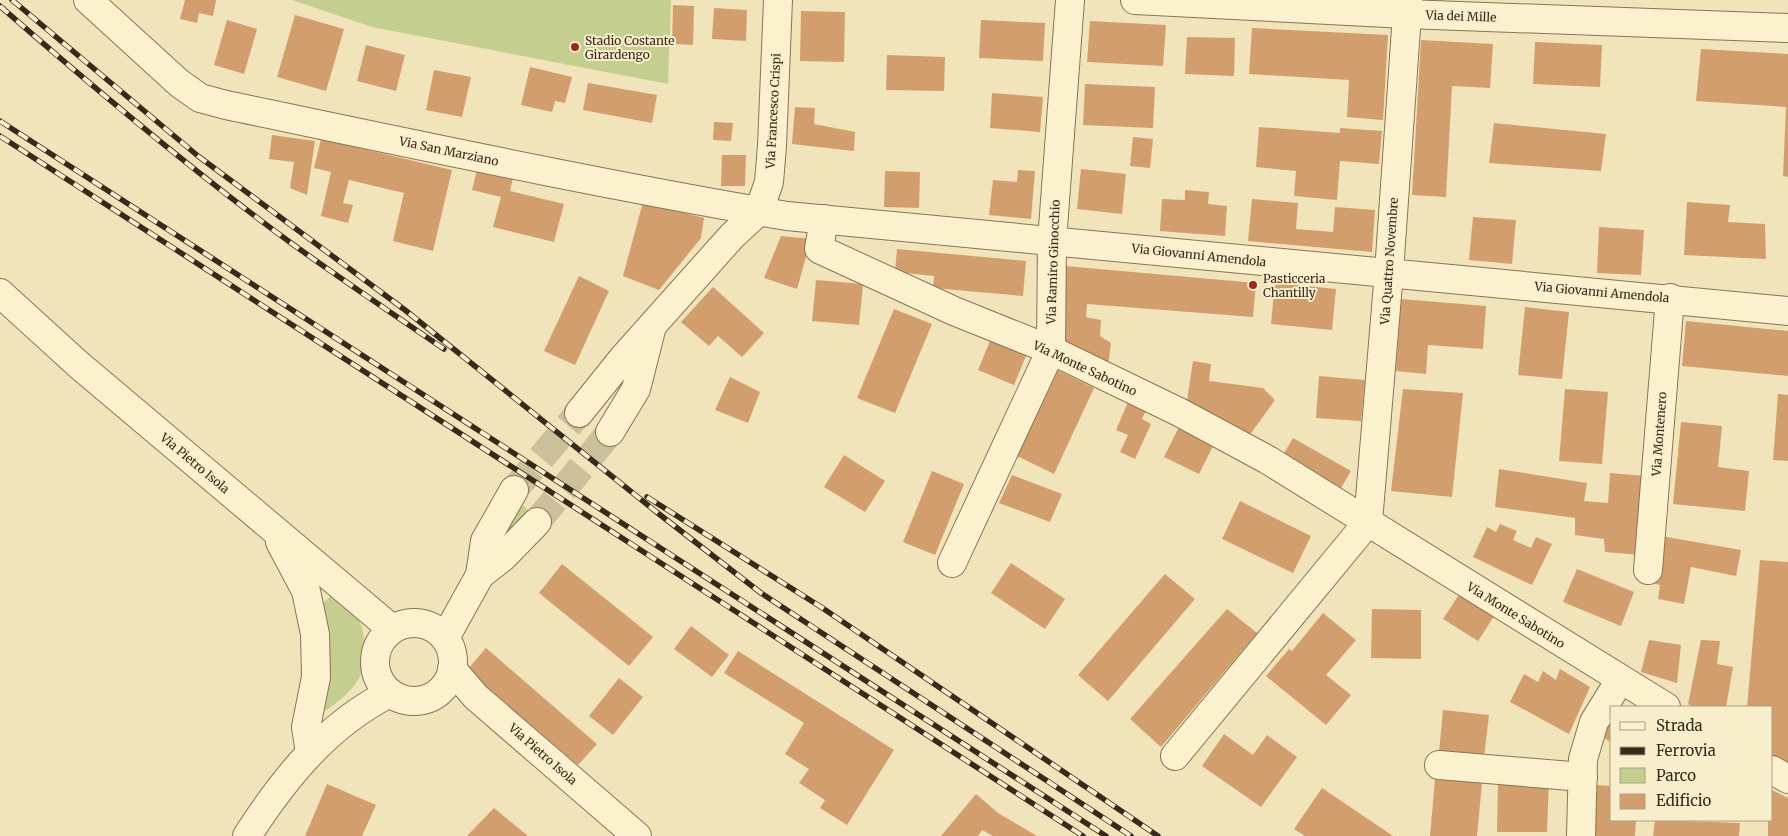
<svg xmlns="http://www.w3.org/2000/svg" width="1788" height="836" viewBox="0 0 1788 836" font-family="Merriweather,serif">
<rect width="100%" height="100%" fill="#f1e4bb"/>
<g fill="#c4cf8f">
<polygon points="292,0 671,0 668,84 372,27"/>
<polygon points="517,500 529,511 501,544 498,536"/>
<path d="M334,593C356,612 367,624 364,655C363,660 364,668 361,674C355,689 340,700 327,710L321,709L322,604Z"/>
</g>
<g fill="#d29e6e">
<polygon points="185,0 216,0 213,16 199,13 197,23 180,19"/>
<polygon points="673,5 694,6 693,45 672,44"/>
<polygon points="714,8 747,10 746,41 712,39"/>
<polygon points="801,11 845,12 844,62 800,61"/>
<polygon points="295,15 344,29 326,91 277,77"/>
<polygon points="227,20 257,29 244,74 214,65"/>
<polygon points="981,20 1045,23 1043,61 979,58"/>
<polygon points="1090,21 1166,25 1163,66 1087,62"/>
<polygon points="1252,28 1388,35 1383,120 1347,117 1349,80 1249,74"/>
<polygon points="1187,37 1235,38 1234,76 1185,74"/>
<polygon points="1421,40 1493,44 1490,88 1452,86 1446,197 1412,195"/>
<polygon points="1535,42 1602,45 1600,87 1533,84"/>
<polygon points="366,45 405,55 396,91 357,81"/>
<polygon points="1701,49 1788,54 1788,177 1783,176 1786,107 1696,101"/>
<polygon points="887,55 945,57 944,91 886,90"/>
<polygon points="530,67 572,77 565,103 555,101 552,112 521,105"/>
<polygon points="434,70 471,77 462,117 426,110"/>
<polygon points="588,83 657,95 652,123 583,110"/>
<polygon points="1085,84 1155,87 1153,128 1083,125"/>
<polygon points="992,93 1043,97 1040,132 990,128"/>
<polygon points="795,107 815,108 814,124 855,132 854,151 792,144"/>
<polygon points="714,122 733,123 731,141 713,140"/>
<polygon points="1494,123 1606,134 1601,171 1489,163"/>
<polygon points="1259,127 1340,133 1340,128 1382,131 1379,164 1340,161 1337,200 1294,196 1296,171 1256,167"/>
<polygon points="272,135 315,141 307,195 290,188 294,162 269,159"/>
<polygon points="1133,137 1153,139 1150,168 1130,166"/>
<polygon points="321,139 452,170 433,251 393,241 404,193 349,180 343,203 353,205 348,223 321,216 331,172 314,168"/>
<polygon points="722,155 746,155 745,186 721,186"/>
<polygon points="1081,169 1126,174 1122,214 1077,209"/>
<polygon points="477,170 513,178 510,191 564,204 554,242 493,227 501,197 472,190"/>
<polygon points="1018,170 1035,171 1031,219 989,215 993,180 1017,182"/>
<polygon points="885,171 920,172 919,208 884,207"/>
<polygon points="1185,190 1209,192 1208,204 1227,206 1225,236 1160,231 1162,199 1185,200"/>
<polygon points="1252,199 1298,203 1296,229 1333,232 1335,207 1375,210 1372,252 1248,241"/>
<polygon points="643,202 704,218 701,238 659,290 623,276"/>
<polygon points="1687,202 1730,205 1728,222 1765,224 1766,259 1684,255"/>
<polygon points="1473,217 1516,220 1512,264 1469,260"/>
<polygon points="1599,227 1644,230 1641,275 1597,273"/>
<polygon points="781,236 811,239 797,289 764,278"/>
<polygon points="897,249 1026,261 1023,296 933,288 934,276 895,272"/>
<polygon points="1065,266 1256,283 1253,317 1087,304 1086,317 1101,320 1100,336 1111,343 1108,366 1064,348"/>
<polygon points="579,276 609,291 575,365 544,351"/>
<polygon points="816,280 863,284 859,325 812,321"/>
<polygon points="1275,283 1336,289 1332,330 1271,324"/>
<polygon points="713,287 764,333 742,357 718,336 709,346 681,322"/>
<polygon points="1401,299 1486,306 1483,349 1428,345 1426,374 1396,371"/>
<polygon points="1525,307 1569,312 1562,379 1518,375"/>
<polygon points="894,309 932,324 895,413 857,398"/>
<polygon points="1686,321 1788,331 1788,376 1682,366"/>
<polygon points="992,336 1028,351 1014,385 978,370"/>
<polygon points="1193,361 1211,364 1209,381 1263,388 1275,400 1249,436 1186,407"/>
<polygon points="1057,370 1094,388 1054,474 1017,456"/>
<polygon points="1319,376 1365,380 1361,421 1316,418"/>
<polygon points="730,377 760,392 748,423 715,410"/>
<polygon points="1403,389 1463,393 1452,497 1391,491"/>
<polygon points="1565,389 1608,392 1602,464 1559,461"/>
<polygon points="1778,394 1788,395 1788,461 1773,460"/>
<polygon points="1129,400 1147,408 1142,419 1151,424 1135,459 1120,452 1128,435 1116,430"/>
<polygon points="1681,422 1722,426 1718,467 1749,471 1745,511 1673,504"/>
<polygon points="1180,425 1215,442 1199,474 1164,457"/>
<polygon points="1293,438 1351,471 1341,488 1283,455"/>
<polygon points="844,455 885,481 865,512 824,487"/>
<polygon points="1499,469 1587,483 1584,501 1608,503 1610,473 1645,476 1640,555 1605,552 1604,539 1575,535 1575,518 1495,507"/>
<polygon points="932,471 964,484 935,555 903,542"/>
<polygon points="1012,475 1062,494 1050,522 999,503"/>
<polygon points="1240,501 1311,536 1293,573 1222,539"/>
<polygon points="1500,524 1517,531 1513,540 1531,548 1536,537 1552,544 1532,585 1473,557 1487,527 1496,532"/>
<polygon points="1661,536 1741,550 1736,576 1691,567 1684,604 1658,599 1660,585 1652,583"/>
<polygon points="1760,560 1788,562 1788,770 1772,761 1772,707 1747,707"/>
<polygon points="1011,563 1065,599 1045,629 991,593"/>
<polygon points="562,564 653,637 629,666 539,593"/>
<polygon points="1577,569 1634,592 1621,626 1563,602"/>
<polygon points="1165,574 1195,599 1108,701 1078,675"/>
<polygon points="1464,587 1498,610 1478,641 1443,619"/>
<polygon points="1227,609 1257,633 1161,747 1130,719"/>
<polygon points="1372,609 1421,610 1421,659 1371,658"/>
<polygon points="1323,613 1356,640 1326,675 1351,695 1326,725 1266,676 1289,649 1292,651"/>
<polygon points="691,626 729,655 712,677 674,649"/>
<polygon points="1649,640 1681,645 1677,683 1641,672"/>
<polygon points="1701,640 1720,641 1717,664 1733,667 1726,707 1693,707 1688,704"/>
<polygon points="486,648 597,744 578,765 467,670"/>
<polygon points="738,651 894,750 847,825 820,808 825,800 799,783 809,769 785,754 804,723 724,673"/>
<polygon points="1560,669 1590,687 1569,734 1510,702 1524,674 1538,682 1543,671 1556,680"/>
<polygon points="619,678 643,697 613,735 589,716"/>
<polygon points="1443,710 1489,715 1484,757 1439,752"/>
<polygon points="1612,718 1612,743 1600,735"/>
<polygon points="1224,734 1253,755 1267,735 1297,757 1261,807 1202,766"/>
<polygon points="1435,779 1482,783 1477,836 1430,836"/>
<polygon points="1498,779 1549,782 1547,832 1497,832"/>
<polygon points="327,784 376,805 362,836 305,836"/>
<polygon points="1597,785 1612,786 1612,820 1636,820 1635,836 1595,836"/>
<polygon points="1322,788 1393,836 1305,836 1294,829"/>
<polygon points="1772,790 1788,798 1788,836 1768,836 1768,820 1772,820"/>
<polygon points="976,794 998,813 1037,836 993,836 982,830 978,836 941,836"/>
<polygon points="494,808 528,836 467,836"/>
<polygon points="1655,820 1740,823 1739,836 1653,836"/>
</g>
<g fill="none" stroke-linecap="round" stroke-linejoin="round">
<g stroke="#ccbf9b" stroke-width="28" stroke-dasharray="28 14" stroke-linecap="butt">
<polyline points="514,490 579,413"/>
<polyline points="537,522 610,432"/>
</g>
<defs>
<g id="minor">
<path d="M88,0L179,83L200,98L226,105C413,144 599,184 787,216L1788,311"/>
<polyline points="1135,0 1406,14 1788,28"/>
<polyline points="824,219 819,249 954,311 1051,350 1179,412 1268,460 1666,707"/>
<polyline points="0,293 79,365 392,629"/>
<polyline points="579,413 624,357 732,236 759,211 769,182 772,146 778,0"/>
<polyline points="610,432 636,389 651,330"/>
<polyline points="280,542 306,591 315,634 316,677 306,727 310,753"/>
<polyline points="952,563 1051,350 1052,241 1070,0"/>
<polyline points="1648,570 1670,298"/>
<polyline points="480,575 503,557 537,522"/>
<circle cx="414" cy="662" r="39"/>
<polyline points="445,638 480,575 485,541 514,490"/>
<polyline points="452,669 476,697 637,836"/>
<polyline points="1175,756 1368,522 1389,272 1408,0"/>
<polyline points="1439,765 1583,777"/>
<polyline points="1772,770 1788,779"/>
<path d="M247,836C285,777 327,725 390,693"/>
<polyline points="1581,836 1583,759 1594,722 1620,680"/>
</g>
</defs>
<use href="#minor" stroke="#897454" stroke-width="30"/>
<use href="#minor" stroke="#fbf1cf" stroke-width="28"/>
<defs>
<g id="rail">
<polyline points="12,0 198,156 405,310 659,514 761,593 1131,836"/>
<path d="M0,6C94,88 190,169 291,243C341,279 393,314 444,349"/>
<polyline points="0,121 1106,836"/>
<polyline points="0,136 1083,836"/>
<polyline points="647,497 821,607 1158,836"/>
</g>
</defs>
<use href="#rail" stroke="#372a1a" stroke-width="5.5"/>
<use href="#rail" stroke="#f8eecc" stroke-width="4" stroke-dasharray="11" stroke-linecap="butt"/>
</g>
<g fill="#9c2720" stroke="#f8eecc" stroke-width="2">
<circle cx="575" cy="47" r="5"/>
<circle cx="1253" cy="285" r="5"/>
</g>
<g text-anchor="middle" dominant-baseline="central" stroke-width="4" stroke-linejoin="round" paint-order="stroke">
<g font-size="12" fill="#372a1a" stroke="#f8eecc">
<text transform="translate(1461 16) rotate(2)">Via dei Mille</text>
<text transform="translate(773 111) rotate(-87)">Via Francesco Crispi</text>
<text transform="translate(449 151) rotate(12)">Via San Marziano</text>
<text transform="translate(1199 255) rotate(6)">Via Giovanni Amendola</text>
<text transform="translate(1389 261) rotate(-86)">Via Quattro Novembre</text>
<text transform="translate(1053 262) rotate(-88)">Via Ramiro Ginocchio</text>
<text transform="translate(1602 292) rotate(5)">Via Giovanni Amendola</text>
<text transform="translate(1085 368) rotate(25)">Via Monte Sabotino</text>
<text transform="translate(1659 434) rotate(-86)">Via Montenero</text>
<text transform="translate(195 463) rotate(40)">Via Pietro Isola</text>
<text transform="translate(1516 615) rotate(32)">Via Monte Sabotino</text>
<text transform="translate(543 754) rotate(41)">Via Pietro Isola</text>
</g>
<g font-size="12" fill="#372a1a" stroke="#f8eecc" text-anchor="start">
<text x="585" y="40">Stadio Costante<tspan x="585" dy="14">Girardengo</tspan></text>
<text x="1263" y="278">Pasticceria<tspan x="1263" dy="14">Chantilly</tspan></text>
</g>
</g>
<rect x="1610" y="706" width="162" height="115" fill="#f8eecc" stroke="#aba085"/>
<rect x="1620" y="722" width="25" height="8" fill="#fbf1cf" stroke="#aba085"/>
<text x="1656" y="731" font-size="15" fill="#372a1a">Strada</text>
<rect x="1620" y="747" width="25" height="8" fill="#372a1a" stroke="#aba085"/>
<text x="1656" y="756" font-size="15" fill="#372a1a">Ferrovia</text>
<rect x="1620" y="768" width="25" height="15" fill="#c4cf8f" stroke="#aba085"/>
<text x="1656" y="781" font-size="15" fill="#372a1a">Parco</text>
<rect x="1620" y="794" width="25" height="15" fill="#d29e6e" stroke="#aba085"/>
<text x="1656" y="806" font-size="15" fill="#372a1a">Edificio</text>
</svg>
